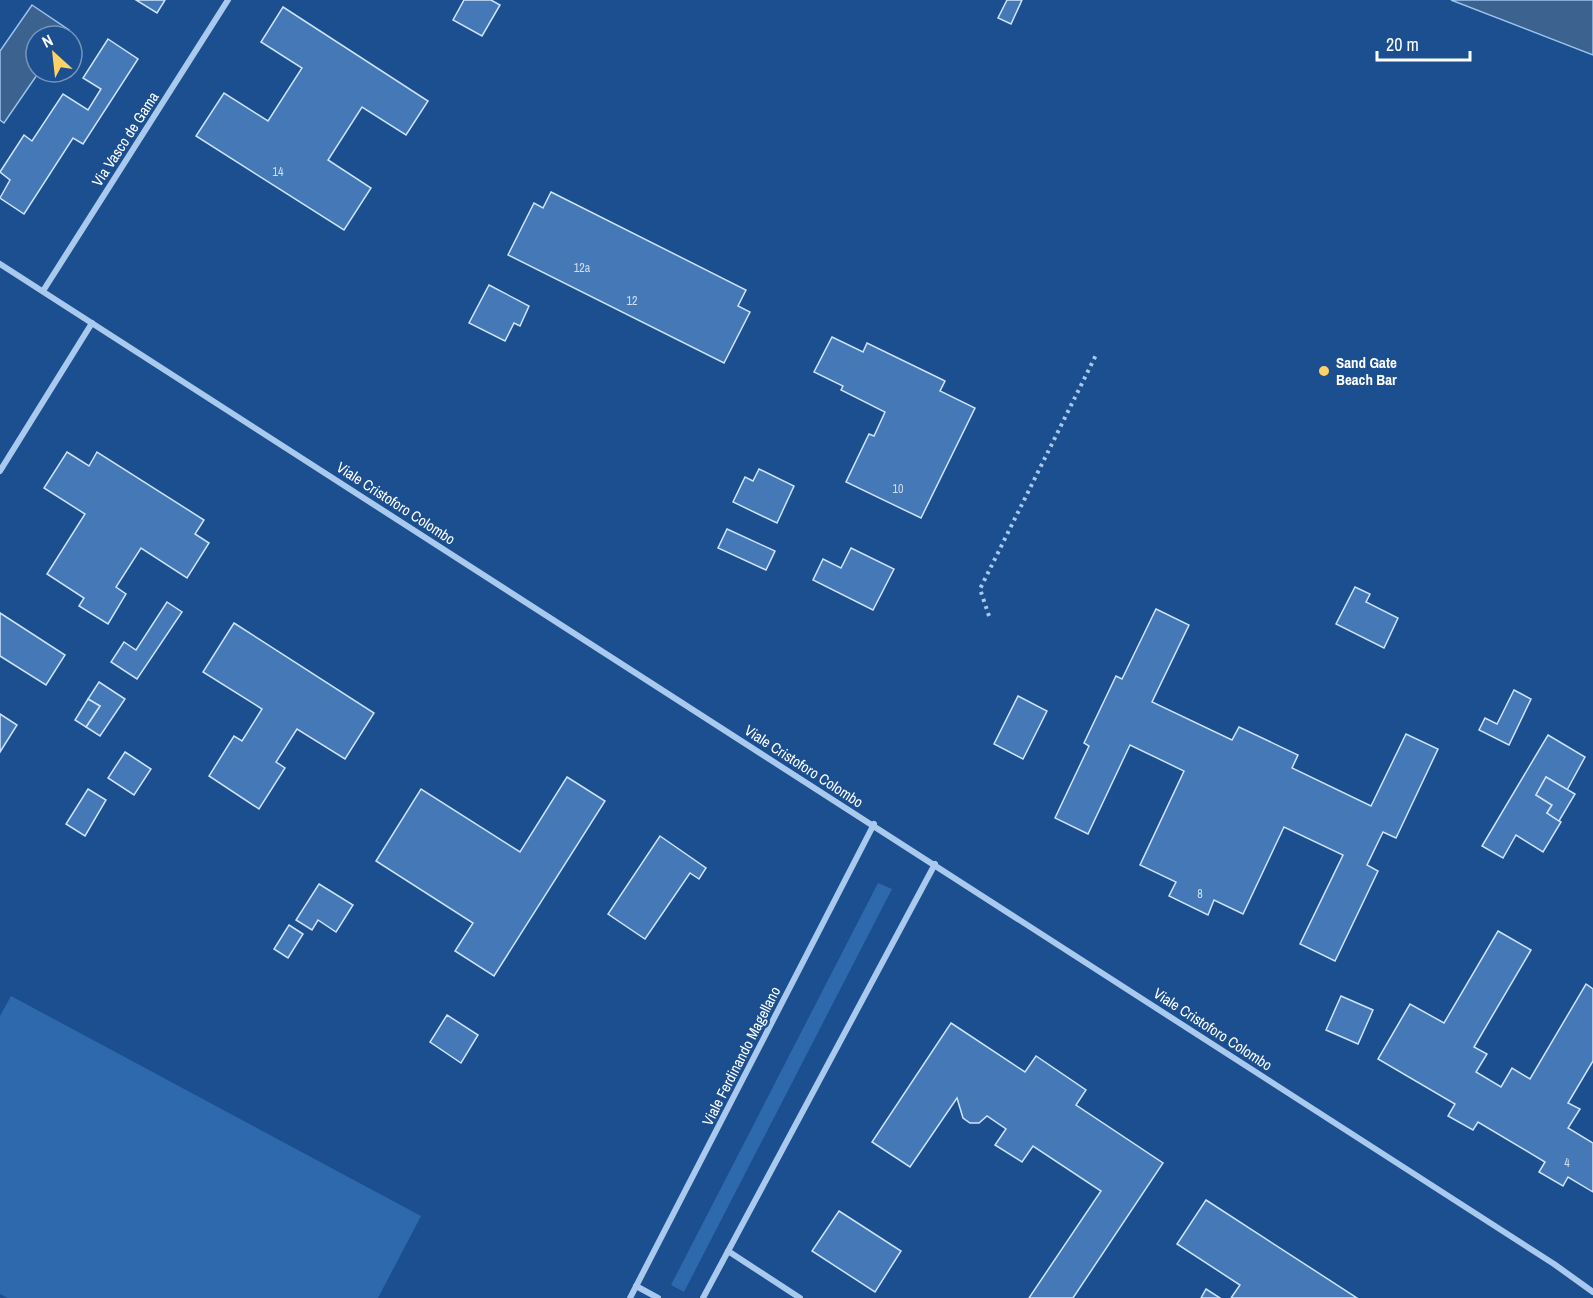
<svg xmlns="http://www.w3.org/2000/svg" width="1593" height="1298" viewBox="0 0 1593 1298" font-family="'Archivo Narrow',sans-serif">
<rect width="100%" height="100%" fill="#1b4f8f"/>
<g fill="#2e69ad">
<polygon points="878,883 892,889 684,1292 671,1285"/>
<polygon points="11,996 421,1216 378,1298 8,1298 0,1294 0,1016"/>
</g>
<g fill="#3c6290" stroke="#9cc4f0" stroke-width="1.5">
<polygon points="1451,0 1593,0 1593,55"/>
<polygon points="32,5 69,30 65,36 36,36 36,72 39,72 4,123 0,120 0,51"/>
</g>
<g fill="#4478b7" stroke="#cfe3fa" stroke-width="1.5">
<polygon points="136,0 165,0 157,13"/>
<polygon points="464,0 491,0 500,5 482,36 453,20"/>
<polygon points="1007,0 1022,0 1011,24 998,18"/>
<polygon points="283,7 428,101 406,135 362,107 328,160 371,188 344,230 196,136 224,93 268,121 302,68 261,42"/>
<polygon points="108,39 138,59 83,144 73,138 24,214 0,198 10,180 0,172 24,135 32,141 63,94 88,110 101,89 83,78"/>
<polygon points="551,192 746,290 738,306 750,312 724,363 508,255 534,203 543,208"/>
<polygon points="489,285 529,306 520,326 514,323 505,341 469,323"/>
<polygon points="832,337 863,352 867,343 941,379 945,381 940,391 975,408 921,518 846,482 869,434 874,436 885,412 841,390 843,386 814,372"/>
<polygon points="67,452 89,466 97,452 204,520 195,534 209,543 187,578 141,548 116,587 126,594 108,624 79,606 84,598 47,574 85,514 44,488"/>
<polygon points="759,469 794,486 777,523 733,502 745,477 753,481"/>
<polygon points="727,529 775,551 766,570 718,548"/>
<polygon points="851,548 894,569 873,610 813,580 823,559 841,568"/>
<polygon points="1355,587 1370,594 1366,602 1398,618 1384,648 1336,624"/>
<polygon points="167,602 182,612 137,679 111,662 124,642 136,650"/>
<polygon points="1156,609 1189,625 1152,702 1232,740 1239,727 1298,755 1292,768 1371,806 1406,734 1438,749 1396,838 1383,832 1367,865 1378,871 1335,961 1300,944 1343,855 1284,827 1243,914 1214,900 1208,915 1169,896 1176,882 1140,865 1184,771 1130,745 1088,834 1055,818 1089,746 1084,743 1116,676 1122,679"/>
<polygon points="0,613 65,655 46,685 0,656"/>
<polygon points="234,623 374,713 345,759 297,729 276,762 285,768 259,809 209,776 234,736 242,741 262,709 203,672"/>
<polygon points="99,682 125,699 100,736 86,727 100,706 88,699"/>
<polygon points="1514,690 1531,699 1509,745 1479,730 1485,718 1497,724"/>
<polygon points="1018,696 1047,711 1023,759 994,744"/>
<polygon points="88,699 100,706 86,727 75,720"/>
<polygon points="0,714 17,725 0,752"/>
<polygon points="1548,735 1585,757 1567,790 1546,777 1536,795 1552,805 1547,813 1561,822 1543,852 1516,835 1503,858 1482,846"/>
<polygon points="125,752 151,769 134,795 108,778"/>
<polygon points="567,777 605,801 494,976 455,951 473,923 376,861 421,789 520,852"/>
<polygon points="1546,777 1575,794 1559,821 1547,813 1552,805 1536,795"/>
<polygon points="88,789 106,800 85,836 66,824"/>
<polygon points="660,836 706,868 699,879 690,873 645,939 608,914"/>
<polygon points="319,884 353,905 336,932 318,920 312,930 296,920"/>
<polygon points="289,925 303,934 288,958 274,949"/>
<polygon points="1498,931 1531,950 1474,1047 1487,1054 1476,1072 1501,1087 1512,1068 1530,1079 1586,984 1593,989 1593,1061 1568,1103 1580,1109 1568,1128 1593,1143 1593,1192 1568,1177 1563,1186 1539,1172 1545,1162 1478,1122 1473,1130 1448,1116 1455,1104 1378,1059 1410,1004 1444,1023"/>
<polygon points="1341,996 1373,1010 1358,1044 1326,1030"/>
<polygon points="447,1015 478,1035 461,1063 430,1042"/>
<polygon points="951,1023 1025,1072 1036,1056 1086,1090 1076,1105 1163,1163 1073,1298 1029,1298 1101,1191 1033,1146 1022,1162 995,1145 1006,1129 987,1116 979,1123 970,1123 963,1118 957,1098 910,1167 872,1142"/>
<polygon points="1206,1200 1357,1298 1231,1298 1240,1285 1177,1244"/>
<polygon points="839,1211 901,1251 875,1292 812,1251"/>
<polygon points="1206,1289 1220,1298 1201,1298"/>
</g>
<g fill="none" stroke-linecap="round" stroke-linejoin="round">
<polyline stroke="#a9c9ee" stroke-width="4" stroke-dasharray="3 4.5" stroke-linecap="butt" points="989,616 980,589 1097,353"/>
<g stroke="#a9c9ee" stroke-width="6">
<polyline points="0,264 1554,1264 1593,1292"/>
<polyline points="43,291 228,0"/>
<polyline points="0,471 92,323"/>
<polyline points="728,1251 800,1298"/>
<polyline points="636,1286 658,1298"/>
<polyline points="630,1298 874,824"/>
<polyline points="703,1298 935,864"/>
</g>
</g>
<circle fill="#ffd166" stroke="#1b4f8f" stroke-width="2" cx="1324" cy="371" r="6"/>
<g text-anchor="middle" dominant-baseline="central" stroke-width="5" stroke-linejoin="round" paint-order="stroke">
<g font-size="12" fill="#d0dded">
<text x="278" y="172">14</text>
<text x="582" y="268">12a</text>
<text x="632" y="301">12</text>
<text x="898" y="489">10</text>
<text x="1200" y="894">8</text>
<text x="1567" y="1163">4</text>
</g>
<g font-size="15" fill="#fff" stroke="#1b4f8f">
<text transform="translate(125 139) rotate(-57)">Via Vasco de Gama</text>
<text transform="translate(396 503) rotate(33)">Viale Cristoforo Colombo</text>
<text transform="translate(804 766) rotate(33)">Viale Cristoforo Colombo</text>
<text transform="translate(1213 1029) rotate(33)">Viale Cristoforo Colombo</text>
<text transform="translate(741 1056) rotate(-63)">Viale Ferdinando Magellano</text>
</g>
<g font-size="15" font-weight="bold" fill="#fff" stroke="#1b4f8f" text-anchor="start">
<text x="1336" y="362">Sand Gate<tspan x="1336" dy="17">Beach Bar</tspan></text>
</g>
</g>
<g transform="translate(54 54) rotate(333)"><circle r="28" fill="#1b4f8f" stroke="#7695bc" stroke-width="1.5"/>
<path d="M0-4.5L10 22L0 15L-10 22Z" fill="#ffd166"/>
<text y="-9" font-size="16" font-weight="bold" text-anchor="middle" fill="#ffffff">N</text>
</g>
<path d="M1377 51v9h93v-9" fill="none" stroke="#ffffff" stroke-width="3"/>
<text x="1386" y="51" font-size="18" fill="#ffffff" stroke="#1b4f8f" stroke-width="4.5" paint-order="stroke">20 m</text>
</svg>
